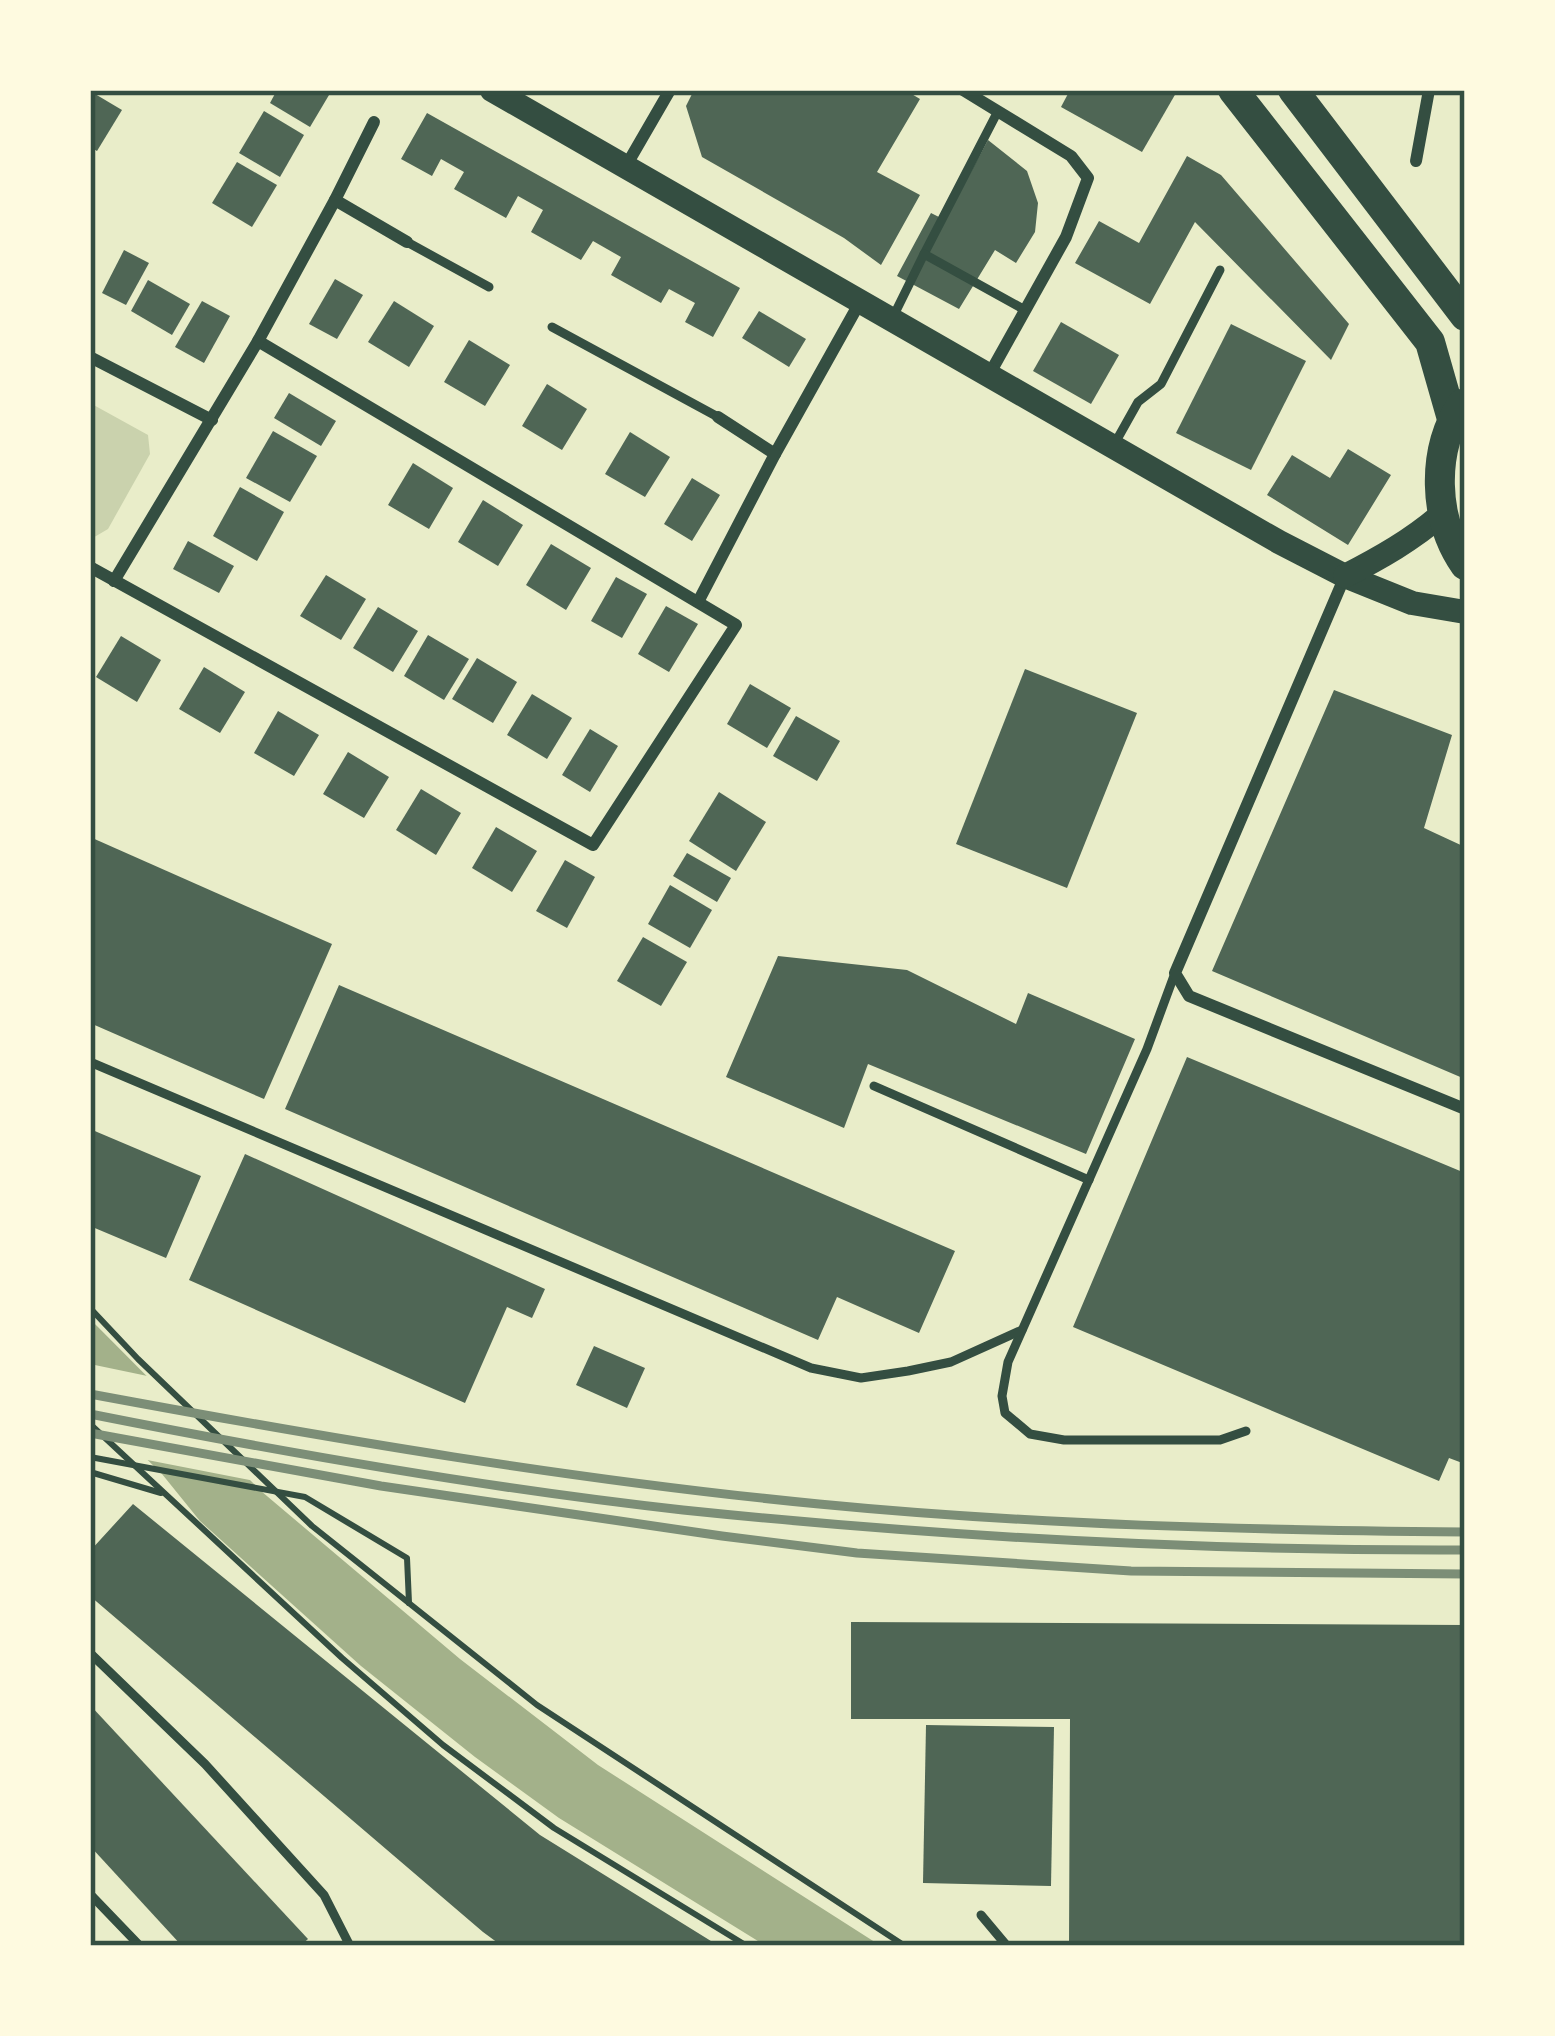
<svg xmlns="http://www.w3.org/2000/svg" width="1555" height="2036" viewBox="0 0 1555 2036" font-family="Helvetica,sans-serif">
<rect width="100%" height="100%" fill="#e9edc9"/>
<polygon fill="#cad2ad" points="90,403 148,435 150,454 108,529 91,539"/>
<polygon fill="#a3b18a" points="90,1319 261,1491 460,1659 598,1765 881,1946 766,1946 559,1818 475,1757 361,1666 200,1521 162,1474 90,1404"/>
<polygon fill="#e9edc9" points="90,1364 157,1378 260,1482 137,1458 90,1412"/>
<g fill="#4f6655">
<polygon points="277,90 332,90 310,127 270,103"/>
<polygon points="694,90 905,90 920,99 877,172 920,195 881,265 844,238 702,157 686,106"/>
<polygon points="1070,90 1171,90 1176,93 1142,152 1061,107"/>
<polygon points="90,91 122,110 97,151 90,147"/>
<polygon points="264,111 304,135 280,177 239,153"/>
<polygon points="427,113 740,288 713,337 685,322 695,303 669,289 661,303 611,275 621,257 593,241 581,260 531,232 543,210 518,196 506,218 454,189 464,172 441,159 432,176 401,159"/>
<polygon points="988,140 1027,171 1038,203 1035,232 1016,263 995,250 959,309 897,276 931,213 945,220"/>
<polygon points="1187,156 1221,175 1349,324 1331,360 1195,222 1150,304 1075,263 1099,221 1139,243"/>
<polygon points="237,162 277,185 252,227 212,203"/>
<polygon points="124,250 149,263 126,305 102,293"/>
<polygon points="335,279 363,295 337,339 309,324"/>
<polygon points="148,280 190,304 172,335 131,311"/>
<polygon points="202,301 230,316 204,363 175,347"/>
<polygon points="394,301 434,326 409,367 368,342"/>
<polygon points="759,311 806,339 789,367 742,338"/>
<polygon points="1061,322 1119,355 1091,404 1033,371"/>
<polygon points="1231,324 1306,361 1251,470 1176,433"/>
<polygon points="469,340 510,365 485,406 444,382"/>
<polygon points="547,384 587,409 562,450 522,426"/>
<polygon points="289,393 336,421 321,446 274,418"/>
<polygon points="273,431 317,456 290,502 246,478"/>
<polygon points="630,432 670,457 645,497 605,474"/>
<polygon points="1348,449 1391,475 1348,545 1267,495 1292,455 1330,478"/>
<polygon points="413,463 453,488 429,529 388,505"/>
<polygon points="692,478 720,495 692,541 664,524"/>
<polygon points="240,487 284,512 257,561 213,536"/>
<polygon points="483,500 523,525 498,566 458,542"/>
<polygon points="188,541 234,566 219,593 173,569"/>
<polygon points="551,544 591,568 566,610 526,585"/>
<polygon points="326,575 366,599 341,640 300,616"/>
<polygon points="616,577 647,594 622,638 591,621"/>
<polygon points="666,606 698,624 669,672 638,654"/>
<polygon points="378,607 418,631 393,672 353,648"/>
<polygon points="428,635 469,659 444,700 404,676"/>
<polygon points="121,636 161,660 137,702 96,677"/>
<polygon points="477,658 517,682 493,723 452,699"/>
<polygon points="204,667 245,692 220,733 179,709"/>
<polygon points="1025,669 1137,713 1067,888 956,844"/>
<polygon points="750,684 791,708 767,748 727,724"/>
<polygon points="1334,690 1452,735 1424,828 1465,847 1465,1079 1212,971"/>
<polygon points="532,694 572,718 547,759 507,735"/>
<polygon points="278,711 319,735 294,776 254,753"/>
<polygon points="796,716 840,741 817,781 773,756"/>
<polygon points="590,729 618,746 590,792 562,775"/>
<polygon points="348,752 389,777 364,818 323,794"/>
<polygon points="421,789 461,813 436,855 396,830"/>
<polygon points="719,792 766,822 736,871 689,841"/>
<polygon points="496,827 537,851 512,892 472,868"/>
<polygon points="90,837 332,944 264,1099 90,1023"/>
<polygon points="687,853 731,878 717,902 673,876"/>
<polygon points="565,860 595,877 567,928 536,911"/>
<polygon points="670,885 712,910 690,948 648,924"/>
<polygon points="643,937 687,962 661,1006 617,981"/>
<polygon points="778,956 907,970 1016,1024 1028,993 1135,1039 1086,1154 868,1064 844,1128 726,1077"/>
<polygon points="339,985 955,1251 919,1333 837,1297 818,1340 285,1109"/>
<polygon points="1187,1057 1465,1173 1465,1464 1449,1458 1439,1481 1073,1327"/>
<polygon points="90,1129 201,1176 166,1258 90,1226"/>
<polygon points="245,1154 545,1289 532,1318 507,1307 465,1403 189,1280"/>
<polygon points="594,1346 645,1368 627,1408 576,1385"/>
<polygon points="133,1504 540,1835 719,1946 502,1946 483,1932 90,1596 90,1551"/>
<polygon points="851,1622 1465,1625 1465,1946 1069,1946 1070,1719 851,1719"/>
<polygon points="90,1705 308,1939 300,1946 182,1946 90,1846"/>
<polygon points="926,1725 1054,1727 1051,1886 923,1883"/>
</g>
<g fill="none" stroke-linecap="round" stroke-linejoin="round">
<g stroke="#344e41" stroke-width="6">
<polyline points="90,1308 138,1359 312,1526 537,1705 905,1946"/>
<polyline points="90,1424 342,1658 443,1745 554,1828 747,1946"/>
<polyline points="90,1457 305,1497 407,1558 409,1603"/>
<polyline points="90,1472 161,1493"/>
</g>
<g stroke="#344e41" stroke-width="9">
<polyline points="407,242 489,287"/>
<polyline points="924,254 998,111"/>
<polyline points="894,315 924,254 1025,310"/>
<polyline points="552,327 718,417"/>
<polyline points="1115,443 1138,402 1161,384 1220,270"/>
<polyline points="1175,973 1147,1049 1008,1362 1002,1396 1005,1413 1030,1434 1064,1440 1220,1440 1246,1431"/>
<polyline points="90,1062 811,1368 861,1378 908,1371 951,1362 1022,1330"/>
<polyline points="874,1086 1089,1180"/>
<polyline points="90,1653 205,1764 324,1895 350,1946"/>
<polyline points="90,1894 140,1946"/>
<polyline points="981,1915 1007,1946"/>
</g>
<g stroke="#344e41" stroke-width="12">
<polyline points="963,90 1071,156 1088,178 1066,237 989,375"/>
<polyline points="1416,161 1429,90"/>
<polyline points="626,166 670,90"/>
<polyline points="335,200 374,122"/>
<polyline points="90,357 212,420"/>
<polyline points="775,454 860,302"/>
<polyline points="90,567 593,845 736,625 258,341"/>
<polyline points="1345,576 1175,973 1189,996 1465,1109"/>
<polyline points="114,581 258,341 335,200 407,242"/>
<polyline points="698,602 775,454 718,417"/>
</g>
<g stroke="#344e41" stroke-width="24">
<polyline points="492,90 1279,542 1345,576 1412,603 1465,612"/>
<path d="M1345,576C1380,558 1412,540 1442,514"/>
</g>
<g stroke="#344e41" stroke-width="30">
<polyline points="1233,90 1430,342 1452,419"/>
<polyline points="1293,90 1465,316"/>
<path d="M1462,404C1431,451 1433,519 1465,565"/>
</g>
<g stroke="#7c8e77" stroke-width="9">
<path d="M90,1394C332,1439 574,1480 819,1504C1034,1525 1249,1530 1465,1532"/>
<path d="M90,1414C286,1453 484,1488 683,1510C943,1537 1204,1551 1465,1550"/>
<polyline points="90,1433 381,1486 722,1536 857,1553 1131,1571 1465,1574"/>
</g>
</g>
<rect width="1555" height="2036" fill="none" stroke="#fefae0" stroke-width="186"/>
<rect x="93" y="93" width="1369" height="1850" fill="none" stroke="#344e41" stroke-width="4.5"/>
</svg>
